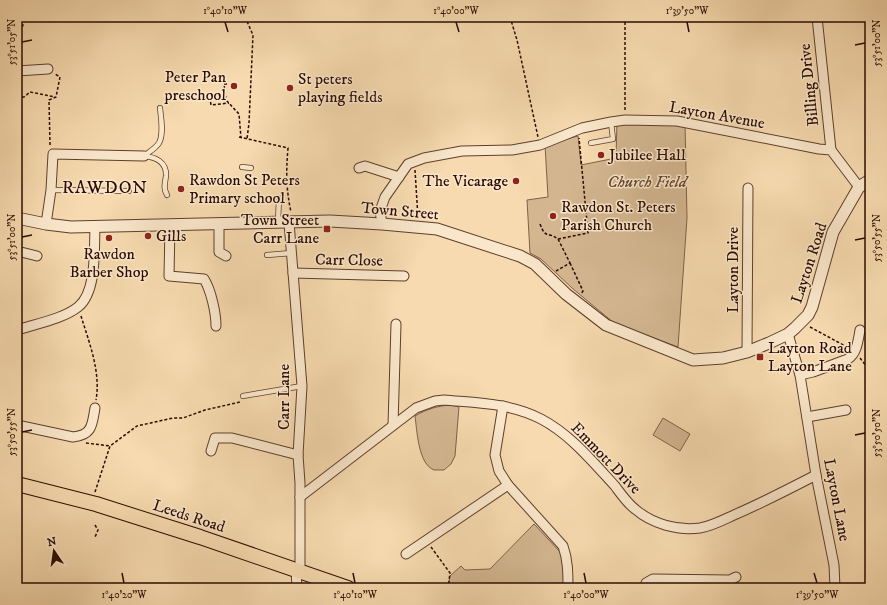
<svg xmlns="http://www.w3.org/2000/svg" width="887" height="605" viewBox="0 0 887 605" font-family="'IM FELL DW Pica',serif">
<rect width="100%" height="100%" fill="#f7daaf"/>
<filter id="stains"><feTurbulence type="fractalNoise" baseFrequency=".005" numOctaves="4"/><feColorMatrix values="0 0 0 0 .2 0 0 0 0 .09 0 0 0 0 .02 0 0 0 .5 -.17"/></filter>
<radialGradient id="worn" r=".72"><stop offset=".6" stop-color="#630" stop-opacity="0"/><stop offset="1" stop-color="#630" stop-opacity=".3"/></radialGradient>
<g fill="#d4b791" stroke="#806148">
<polygon points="617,121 685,123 687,218 678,347 614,323 572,288 541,259 530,253 527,200 548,197 545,145 578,136 581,165 616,158"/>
<path d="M451,405L459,407L455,456L451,464L444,470C441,470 437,470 434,470C418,464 417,430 415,416C427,409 437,406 451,405Z"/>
<polygon points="663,418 690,434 680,451 653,435"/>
<polygon points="534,524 561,553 565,566 564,588 448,588 450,576 461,566 465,570 490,569"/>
</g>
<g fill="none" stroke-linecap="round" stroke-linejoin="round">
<defs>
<g id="service">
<polyline points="591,143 613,139 611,122"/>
<path d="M144,156C149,152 156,148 159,143C164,134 161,118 160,108"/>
<path d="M144,156C155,157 167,162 166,176C165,183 163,188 167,195"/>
<polyline points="242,167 251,168"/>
<polyline points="51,190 129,191"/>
<polyline points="278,222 279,198"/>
<polyline points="267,255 292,253"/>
<polyline points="243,396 302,386"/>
</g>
<g id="minor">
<polyline points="817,17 831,150"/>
<polyline points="17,71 48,69"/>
<polyline points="359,168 365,166 399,177"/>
<polyline points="289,222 302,386 298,455 300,483 300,571"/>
<polyline points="46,224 51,190 53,154 144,156"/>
<polyline points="219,224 219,252 226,256"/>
<polyline points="382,224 380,211 385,197 408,164 424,158 462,151 512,150 540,145 582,128 611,122 625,120 677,121 819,149 831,150 859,187"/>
<path d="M170,225L169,276L204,279C211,290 216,313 216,326"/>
<polyline points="17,251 37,256"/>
<polyline points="293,273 404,276"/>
<path d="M17,330C35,324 63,319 78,307C97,292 94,249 95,227"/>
<polyline points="788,334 800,375 816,475 834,565 835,588"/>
<polyline points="747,352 748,188"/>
<path d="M800,375L813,372L848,359C857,353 858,341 860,330"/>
<path d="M503,406L495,455L499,471L508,485L563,546C568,560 568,573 568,588"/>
<polyline points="807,417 846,410"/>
<path d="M17,425L73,437C93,435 92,424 95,408"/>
<polyline points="393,425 396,324"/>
<polyline points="211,451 215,438 232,438 298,455"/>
<path d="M300,497L416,408L435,401L444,400C476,403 511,403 541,419C570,434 593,462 615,486C621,494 627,503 635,509C652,524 678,531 700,528C712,526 723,520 734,515C762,503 789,489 816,475"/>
<polyline points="406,554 508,485"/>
<polyline points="296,570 297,588"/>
<polyline points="645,588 646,583 653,579 730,580 736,577"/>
</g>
<polyline id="tertiary" points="17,218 46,224 71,227 330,221 382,224 437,229 520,256 535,264 566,294 606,325 693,360 723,358 747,352 769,343 788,334 795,328 808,315 812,307 833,232 859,187 870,180"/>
<polyline id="primary" points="17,484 96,504 200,537 348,588"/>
</defs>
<use href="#service" stroke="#5e3f2c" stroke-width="6"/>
<use href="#minor" stroke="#5e3f2c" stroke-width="11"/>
<use href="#tertiary" stroke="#5e3f2c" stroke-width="13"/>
<use href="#primary" stroke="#2b0b00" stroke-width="16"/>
<g stroke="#2b0b00" stroke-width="1.5" stroke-dasharray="3 2" stroke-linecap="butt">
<polyline points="245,17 253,35 249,123 247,139"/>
<polyline points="510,17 517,40 538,137"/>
<polyline points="625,17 625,112"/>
<polyline points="17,41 26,17"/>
<polyline points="227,84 224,84 226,100 239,114 241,138"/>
<polyline points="17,97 24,97 30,92 55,97"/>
<polyline points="212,99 210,99 211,105 229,103"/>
<path d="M239,137L288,148C286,172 286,189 291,212"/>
<polyline points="50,145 49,100 56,97 60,77 55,74"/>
<polyline points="415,170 418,218"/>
<path d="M540,224C546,240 548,231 558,239L570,263L556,271"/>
<polyline points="558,239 588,233 579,138"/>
<polyline points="570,263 583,291 581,294"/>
<path d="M81,316C89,342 101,372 96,400"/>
<polyline points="810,327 847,347"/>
<polyline points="860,358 870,371"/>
<polyline points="86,443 110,446"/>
<polyline points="95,492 110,446 137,426 173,418 183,418 205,410 240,402"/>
<polyline points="95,525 98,530 95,537"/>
<polyline points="431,547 450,573 448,588"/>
</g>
<use href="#service" stroke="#fae7cb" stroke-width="4.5"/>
<use href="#minor" stroke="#fae7cb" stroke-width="9"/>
<use href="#tertiary" stroke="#fae7cb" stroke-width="11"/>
<use href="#primary" stroke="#f7daaf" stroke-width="14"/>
</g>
<path fill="none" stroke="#2b0b00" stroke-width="1.5" d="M225,22L228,32M456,22L459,32M687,22L689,32M22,42L32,40M855,45L865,43M22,237L32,235M855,240L865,238M22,432L32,430M855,435L865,433M122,573L124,583M353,573L355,583M584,573L586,583M814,573L817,583"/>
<g fill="#8f2418" stroke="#fae7cb" stroke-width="1.5">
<circle cx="234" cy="86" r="4"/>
<circle cx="290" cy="88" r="4"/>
<circle cx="601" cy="155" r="4"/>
<circle cx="516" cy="181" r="4"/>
<circle cx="181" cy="189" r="4"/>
<circle cx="553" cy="216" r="4"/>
<rect x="323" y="225" width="8" height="8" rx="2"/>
<circle cx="148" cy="236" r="4"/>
<circle cx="109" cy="238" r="4"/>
<rect x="756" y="353" width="8" height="8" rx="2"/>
</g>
<g text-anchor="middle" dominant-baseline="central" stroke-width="3" stroke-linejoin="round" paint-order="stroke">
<g font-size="16" fill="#2b0b00" stroke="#fae7cb" text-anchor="start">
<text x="226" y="77" text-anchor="end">Peter Pan<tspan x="226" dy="18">preschool</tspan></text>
<text x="298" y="79">St peters<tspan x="298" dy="18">playing fields</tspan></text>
<text x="609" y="155">Jubilee Hall</text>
<text x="189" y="180">Rawdon St Peters<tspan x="189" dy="18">Primary school</tspan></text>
<text x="508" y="181" text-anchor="end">The Vicarage</text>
<text x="561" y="207">Rawdon St. Peters<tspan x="561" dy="18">Parish Church</tspan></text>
<text x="319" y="220" text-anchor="end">Town Street<tspan x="319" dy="18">Carr Lane</tspan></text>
<text x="156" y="236">Gills</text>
<text x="109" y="254" text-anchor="middle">Rawdon<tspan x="109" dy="18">Barber Shop</tspan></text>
<text x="768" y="348">Layton Road<tspan x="768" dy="18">Layton Lane</tspan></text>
</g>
<g font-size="16" fill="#2b0b00" stroke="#fae7cb">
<text transform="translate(809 85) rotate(-96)">Billing Drive</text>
<text transform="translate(717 115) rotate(10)">Layton Avenue</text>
<text transform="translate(400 211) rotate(5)">Town Street</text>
<text transform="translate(349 260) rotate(1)">Carr Close</text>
<text transform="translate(809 263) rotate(-72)">Layton Road</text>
<text transform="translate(733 270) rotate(-90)">Layton Drive</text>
<text transform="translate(284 397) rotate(-90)">Carr Lane</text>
<text transform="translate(606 458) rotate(46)">Emmott Drive</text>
<text transform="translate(837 500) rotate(79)">Layton Lane</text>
<text transform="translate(189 516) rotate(18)">Leeds Road</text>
</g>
<g font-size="16" font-style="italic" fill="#664733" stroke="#fae7cb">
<text x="647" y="182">Church Field</text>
</g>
<g font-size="18" letter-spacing="1" fill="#2b0b00" stroke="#fae7cb">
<text x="105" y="188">RAWDON</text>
</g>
</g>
<rect width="887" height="605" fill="none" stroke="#f7daaf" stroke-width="44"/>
<g transform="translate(54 551) rotate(347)" stroke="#fae7cb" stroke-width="3" paint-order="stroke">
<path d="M0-3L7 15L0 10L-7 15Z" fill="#2b0b00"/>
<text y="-6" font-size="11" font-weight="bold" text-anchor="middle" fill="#2b0b00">N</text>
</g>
<rect x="22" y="22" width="843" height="561" fill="none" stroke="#2b0b00" stroke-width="1.5"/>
<g font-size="10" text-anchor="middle" fill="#2b0b00">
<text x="225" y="14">1°40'10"W</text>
<text x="456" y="14">1°40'00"W</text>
<text x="687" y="14">1°39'50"W</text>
<text transform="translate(11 42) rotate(-90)" y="4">53°51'05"N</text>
<text transform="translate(876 43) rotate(-90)" y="4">53°51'00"N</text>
<text transform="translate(11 237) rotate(-90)" y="4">53°51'00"N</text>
<text transform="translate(876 238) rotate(-90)" y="4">53°50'55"N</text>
<text transform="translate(11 432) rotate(-90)" y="4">53°50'55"N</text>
<text transform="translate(876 433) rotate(-90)" y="4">53°50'50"N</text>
<text x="124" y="598">1°40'20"W</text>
<text x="355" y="598">1°40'10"W</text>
<text x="586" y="598">1°40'00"W</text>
<text x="817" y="598">1°39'50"W</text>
</g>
<rect width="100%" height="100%" filter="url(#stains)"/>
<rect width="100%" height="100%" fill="url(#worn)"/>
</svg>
